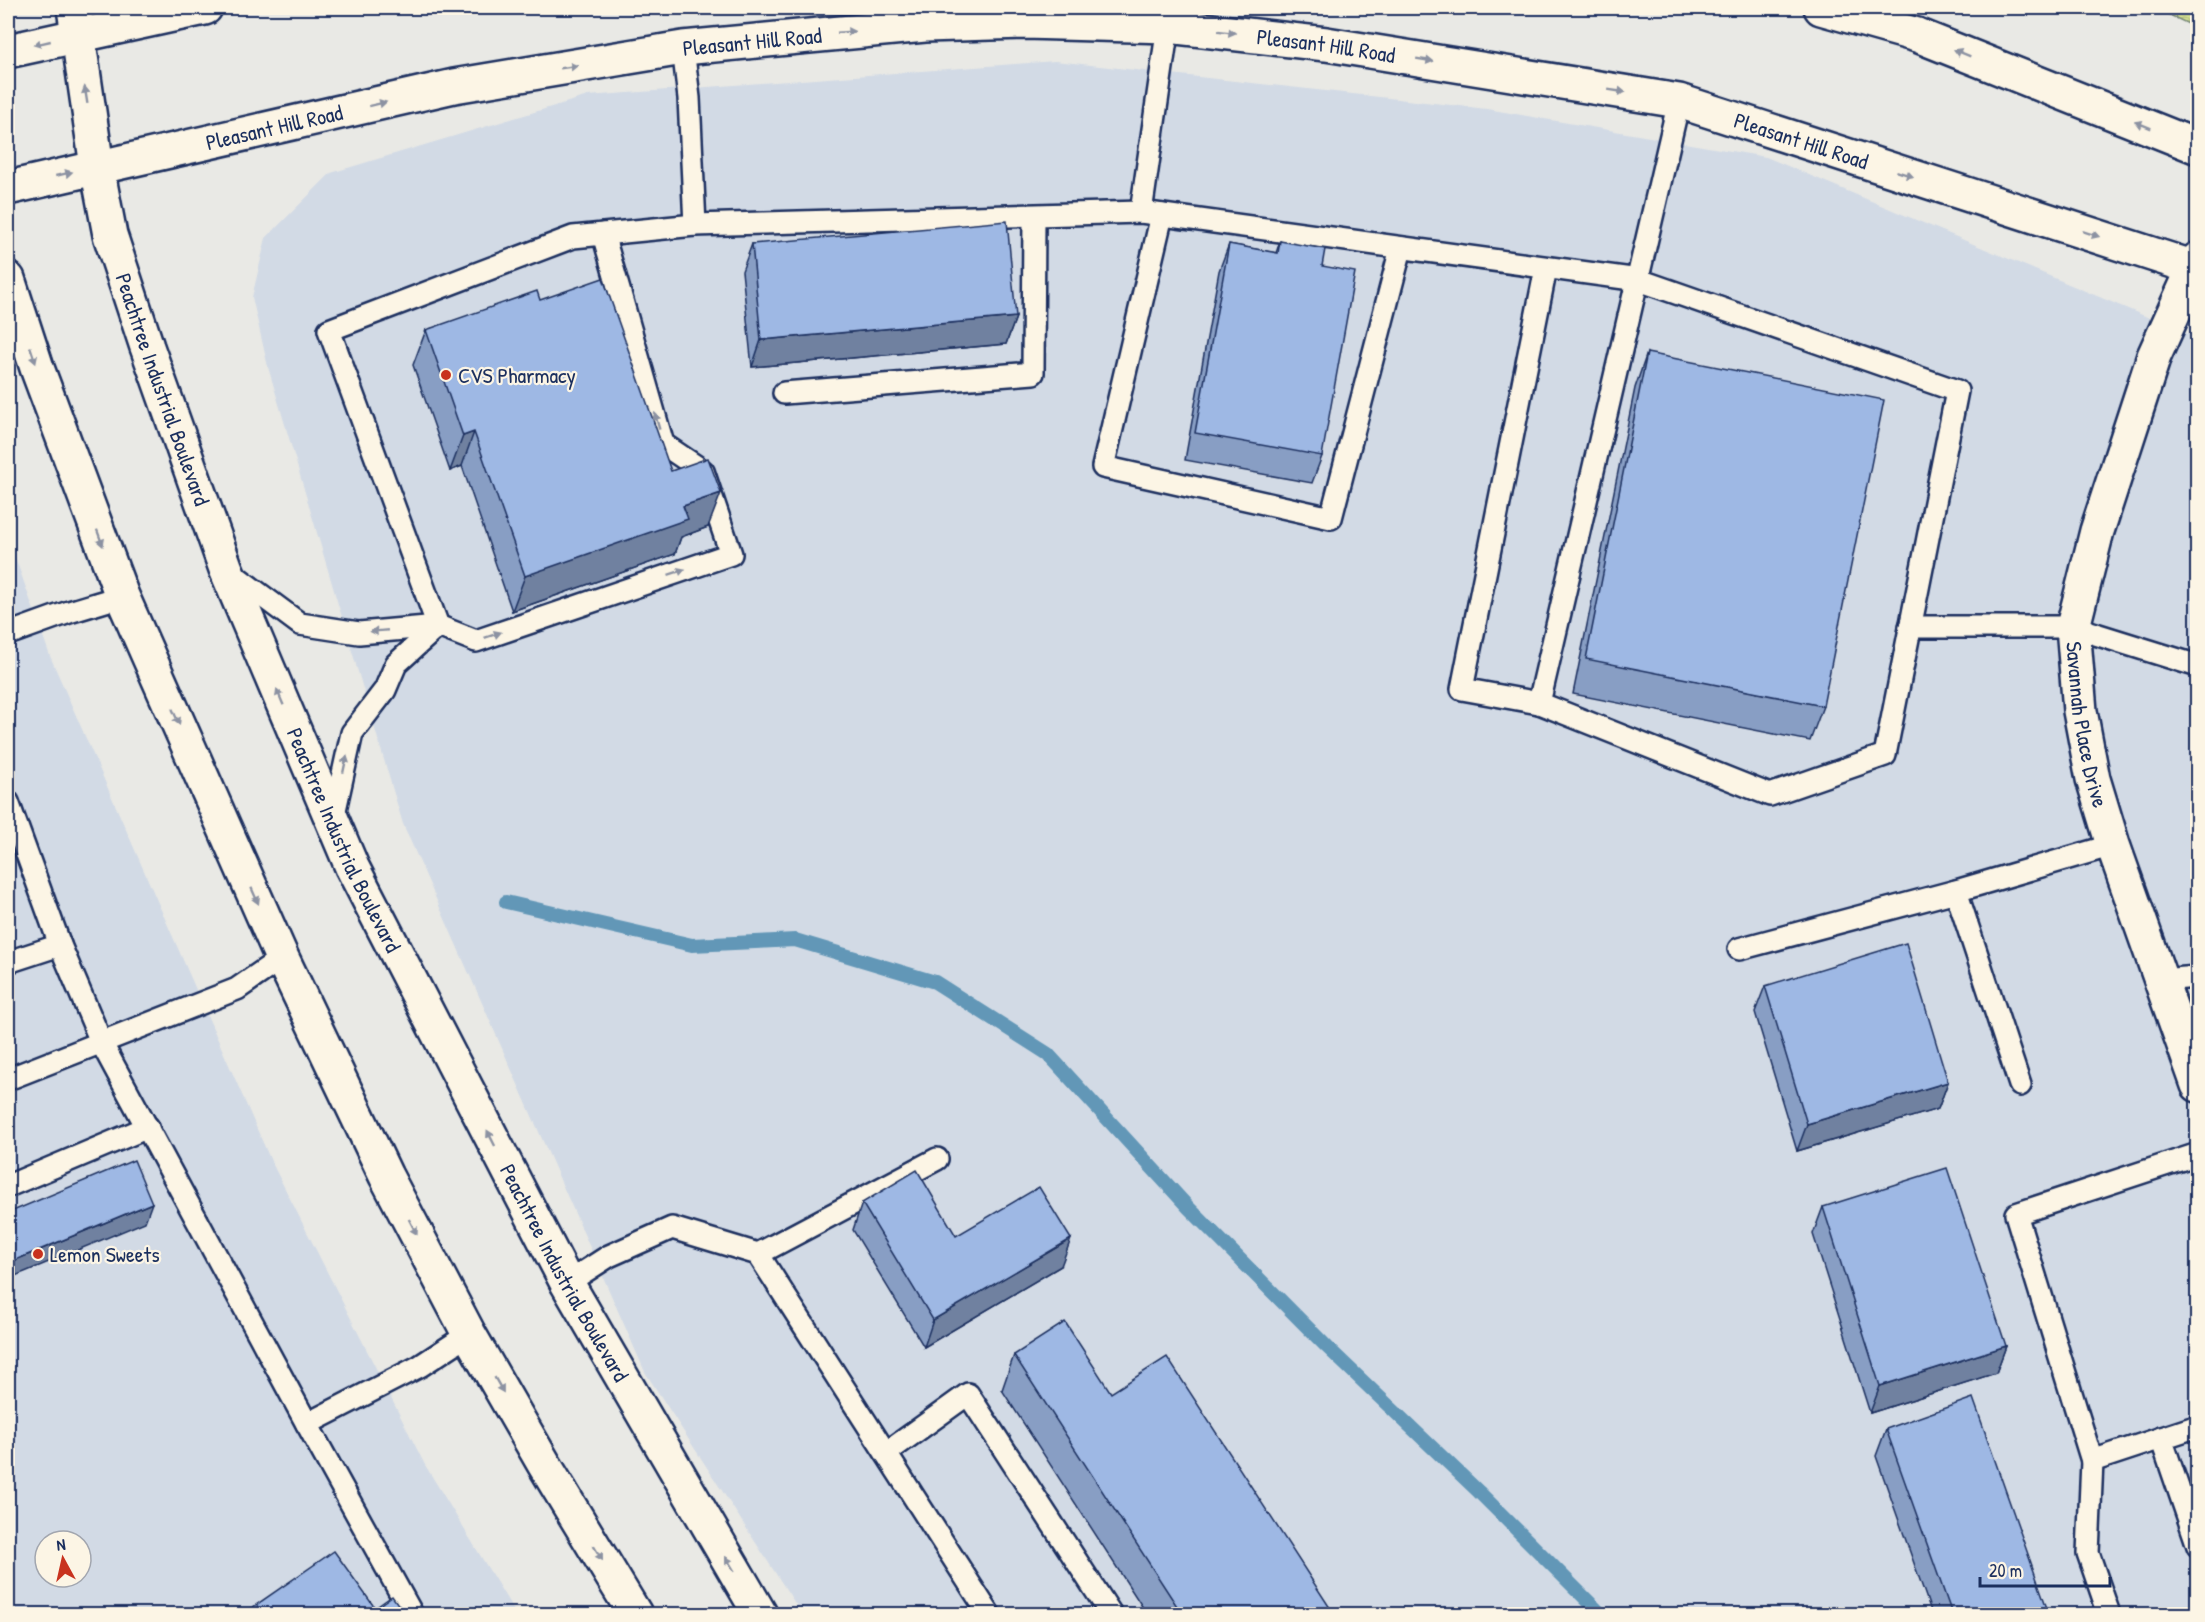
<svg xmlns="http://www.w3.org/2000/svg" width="2205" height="1622" viewBox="0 0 2205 1622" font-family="'Patrick Hand',sans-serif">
<defs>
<pattern id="forest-crowns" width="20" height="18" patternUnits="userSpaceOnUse" patternTransform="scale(1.5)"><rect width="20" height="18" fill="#d5e193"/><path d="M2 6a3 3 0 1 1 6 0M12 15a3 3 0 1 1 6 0" fill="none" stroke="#b6c181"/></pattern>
</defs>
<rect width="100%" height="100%" fill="#e9e9e5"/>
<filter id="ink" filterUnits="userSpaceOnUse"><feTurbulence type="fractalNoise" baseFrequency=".0167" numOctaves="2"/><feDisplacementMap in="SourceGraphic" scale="12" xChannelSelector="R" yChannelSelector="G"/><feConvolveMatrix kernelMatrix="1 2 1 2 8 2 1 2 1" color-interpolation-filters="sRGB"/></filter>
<g filter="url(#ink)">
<g fill="#d2dae5" fill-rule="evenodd">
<polygon points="1055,61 1487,109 1766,157 2197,338 2197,1614 802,1614 645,1372 403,824 268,367 252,297 266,238 331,173 588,96"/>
<path d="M8,537L50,656L271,1161L425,1465L516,1614H8ZM45,1541H81V1577H45Z"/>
</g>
<polygon fill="url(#forest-crowns)" stroke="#788878" stroke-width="1.5" points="2155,8 2197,8 2197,28"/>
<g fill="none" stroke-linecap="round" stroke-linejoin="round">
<polyline stroke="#6297b7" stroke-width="14" points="506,902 692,945 795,940 935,982 1048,1054 1188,1207 1327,1347 1479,1492 1601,1614"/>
<defs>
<g id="lane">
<polyline points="1141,212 1168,26"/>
<polyline points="1162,215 1103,467 1331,518 1401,248"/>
<polyline points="695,225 1141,212 1639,280 1957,391 1885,755 1770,795 1539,703 1679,101"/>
<polyline points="784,393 1033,373 1034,216"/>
<polyline points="230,572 300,624 359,633 438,626 476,641 731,554 703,471 663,444 603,234"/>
<polyline points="438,626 329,330 573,237 695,225 689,98 683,48"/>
<polyline points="1910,627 2073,627 2198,666"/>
<polyline points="8,634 69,612 122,596"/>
<polyline points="1539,703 1462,689 1546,268"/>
<polyline points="8,802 60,945 8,962"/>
<polyline points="333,819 352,733 385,690 396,664 438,626"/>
<polyline points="1956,891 2020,1085"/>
<polyline points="60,945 102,1044 307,1424 420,1366 469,1334"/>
<polyline points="1739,949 1956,891 2113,845"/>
<polyline points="2160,980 2198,977"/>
<polyline points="8,1079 237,989 282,958"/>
<polyline points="2198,1154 2016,1214 2092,1461 2198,1426"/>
<polyline points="8,1186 148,1127"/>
<polyline points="758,1254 937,1159"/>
<polyline points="567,1283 609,1256 672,1228 758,1254 989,1614"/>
<polyline points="307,1424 412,1614"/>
<polyline points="2161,1438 2198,1546"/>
<polyline points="886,1453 968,1394 1111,1614"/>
<polyline points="2092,1461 2088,1553 2109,1614"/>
</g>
<g id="street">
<path id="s1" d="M2198,259L2154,356L2097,531L2073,627L2080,711L2093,779L2113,845L2198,1085"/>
</g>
<g id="highway">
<path id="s2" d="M74,8L97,167L110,235L147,347L226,569L352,867L567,1283L760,1614"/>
<polyline points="1821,8 1917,35 2198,147"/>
<polyline points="8,51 205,8"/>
<path id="s3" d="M8,188L454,86L683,48L925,25L1025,22L1168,26L1326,44L1679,101L2198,269"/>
<polyline points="8,279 37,368 122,596 282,958 386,1176 469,1334 544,1464 635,1614"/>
</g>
</defs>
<use href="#lane" stroke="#1b2f5e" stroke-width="26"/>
<use href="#street" stroke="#1b2f5e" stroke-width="38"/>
<use href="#highway" stroke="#1b2f5e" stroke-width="38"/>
<use href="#lane" stroke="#fcf5e5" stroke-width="21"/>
<use href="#street" stroke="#fcf5e5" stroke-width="33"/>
<use href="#highway" stroke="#fcf5e5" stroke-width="33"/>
</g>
<g fill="#889ec4" stroke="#1b2f5e" stroke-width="1.5">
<polygon points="1280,241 1322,266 1322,456 1312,483 1185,460 1219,271 1229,244 1276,253"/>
<polygon points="752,244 1016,317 1006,344 752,367 742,271"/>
<polygon points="540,300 671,471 708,527 681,537 675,554 512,611 462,466 450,471 413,365 426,330"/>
<polygon points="1647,353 1823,706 1810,741 1573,694 1635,388"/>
<polygon points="1765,986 1948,1082 1938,1109 1797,1151 1755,1012"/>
<polygon points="862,1203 956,1236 1061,1266 924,1347 853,1230"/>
<polygon points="1823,1207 2006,1346 1996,1373 1870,1413 1813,1234"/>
<polygon points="1014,1355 1111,1393 1334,1614 1147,1614 1002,1390"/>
<polygon points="1886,1429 2049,1614 1932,1614 1876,1456"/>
</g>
<g fill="#6f81a0" stroke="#1b2f5e" stroke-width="1.5">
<polygon points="1016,317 1006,344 752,367 761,340"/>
<polygon points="474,432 462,466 450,471 463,436"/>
<polygon points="721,493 708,527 681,537 675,554 512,611 525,576 683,506"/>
<polygon points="1948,1082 1938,1109 1797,1151 1807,1124"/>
<polygon points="152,1203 145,1222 8,1279 8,1263"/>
<polygon points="1071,1239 1061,1266 924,1347 933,1320"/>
<polygon points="2006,1346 1996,1373 1870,1413 1880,1386"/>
</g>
<g fill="#9eb8e4" stroke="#1b2f5e" stroke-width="1.5">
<polygon points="1007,221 1016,317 761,340 752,244"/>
<polygon points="1280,241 1325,249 1322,266 1355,272 1322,456 1195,433 1229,244 1278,253"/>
<polygon points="603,278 671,471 708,458 721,493 683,506 688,519 525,576 474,432 463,436 426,330 537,291 540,300"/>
<polygon points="1647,353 1884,400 1823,706 1586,659"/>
<polygon points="1906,943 1948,1082 1807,1124 1765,986"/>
<polygon points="134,1160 152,1203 8,1263 8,1213"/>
<polygon points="1947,1168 2006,1346 1880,1386 1823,1207"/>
<polygon points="917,1170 956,1236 1039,1187 1071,1239 933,1320 862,1203"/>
<polygon points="1065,1322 1111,1393 1167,1357 1334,1614 1182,1614 1014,1355"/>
<polygon points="1973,1398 2049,1614 1952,1614 1886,1429"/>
<polygon points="334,1551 375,1608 392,1596 405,1614 243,1614"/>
</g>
<defs><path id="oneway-solid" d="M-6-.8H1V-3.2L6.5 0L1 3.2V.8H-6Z" transform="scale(1.5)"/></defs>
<g fill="#8c92a2">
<use href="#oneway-solid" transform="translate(846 32) rotate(-5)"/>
<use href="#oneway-solid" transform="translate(1227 32) rotate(7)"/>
<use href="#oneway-solid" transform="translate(42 43) rotate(167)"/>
<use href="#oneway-solid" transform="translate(1962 53) rotate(-158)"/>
<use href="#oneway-solid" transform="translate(1425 60) rotate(9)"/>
<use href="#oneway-solid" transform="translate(569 67) rotate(-9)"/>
<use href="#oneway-solid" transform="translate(1617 91) rotate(9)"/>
<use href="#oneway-solid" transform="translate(86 95) rotate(-99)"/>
<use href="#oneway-solid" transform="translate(378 104) rotate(-13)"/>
<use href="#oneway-solid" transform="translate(2143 125) rotate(-158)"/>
<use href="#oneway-solid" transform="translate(64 174) rotate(-13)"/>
<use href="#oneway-solid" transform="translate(1905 174) rotate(18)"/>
<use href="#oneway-solid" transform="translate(2091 234) rotate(18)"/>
<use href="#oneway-solid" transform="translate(33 355) rotate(71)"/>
<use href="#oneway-solid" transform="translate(657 421) rotate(-106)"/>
<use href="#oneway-solid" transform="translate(100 538) rotate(70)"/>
<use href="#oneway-solid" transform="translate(677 572) rotate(-19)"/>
<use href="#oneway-solid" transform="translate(379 631) rotate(175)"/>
<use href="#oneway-solid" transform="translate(493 635) rotate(-19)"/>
<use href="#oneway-solid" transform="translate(280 697) rotate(-113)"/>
<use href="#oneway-solid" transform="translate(176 717) rotate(66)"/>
<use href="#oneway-solid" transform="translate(345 764) rotate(-78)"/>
<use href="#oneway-solid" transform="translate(255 896) rotate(66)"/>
<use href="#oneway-solid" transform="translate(491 1138) rotate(-117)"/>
<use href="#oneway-solid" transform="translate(413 1227) rotate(62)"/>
<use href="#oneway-solid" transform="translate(499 1385) rotate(60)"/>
<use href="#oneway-solid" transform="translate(598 1553) rotate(59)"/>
<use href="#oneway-solid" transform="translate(730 1564) rotate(-121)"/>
</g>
</g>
<g fill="#c8321e" stroke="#fcf5e5" stroke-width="2">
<circle cx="446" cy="375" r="6"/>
<circle cx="38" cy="1254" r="6"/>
</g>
<g text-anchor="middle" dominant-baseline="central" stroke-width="4.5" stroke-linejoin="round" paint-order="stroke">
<g font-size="22" fill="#1b2f5e" stroke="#fcf5e5">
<text stroke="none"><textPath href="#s3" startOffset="759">Pleasant Hill Road</textPath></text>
<text stroke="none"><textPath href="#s3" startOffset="1335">Pleasant Hill Road</textPath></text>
<text stroke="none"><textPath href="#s3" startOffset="273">Pleasant Hill Road</textPath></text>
<text stroke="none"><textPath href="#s3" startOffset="1821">Pleasant Hill Road</textPath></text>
<text stroke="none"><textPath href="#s2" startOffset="393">Peachtree Industrial Boulevard</textPath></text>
<text stroke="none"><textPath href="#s1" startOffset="488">Savannah Place Drive</textPath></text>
<text stroke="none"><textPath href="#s2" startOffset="879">Peachtree Industrial Boulevard</textPath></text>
<text stroke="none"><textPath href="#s2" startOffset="1365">Peachtree Industrial Boulevard</textPath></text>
</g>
<g font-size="22" fill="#1b2f5e" stroke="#fcf5e5" text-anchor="start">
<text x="458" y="375">CVS Pharmacy</text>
<text x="50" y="1254">Lemon Sweets</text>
</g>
</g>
<rect width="2205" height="1622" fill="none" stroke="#fcf5e5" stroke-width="30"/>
<rect x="15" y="15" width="2175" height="1592" fill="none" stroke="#1b2f5e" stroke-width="2" filter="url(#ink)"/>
<g transform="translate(63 1559) rotate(352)"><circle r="28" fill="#fcf5e5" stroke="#a2a6af" stroke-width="1.5"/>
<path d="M0-4.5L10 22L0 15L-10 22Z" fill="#c8321e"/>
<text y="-9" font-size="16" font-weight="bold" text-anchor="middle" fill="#1b2f5e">N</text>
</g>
<path d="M1980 1577v9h130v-9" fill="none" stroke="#1b2f5e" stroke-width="3"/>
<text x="1989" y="1577" font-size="18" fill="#1b2f5e" stroke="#fcf5e5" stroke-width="4.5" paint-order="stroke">20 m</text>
</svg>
